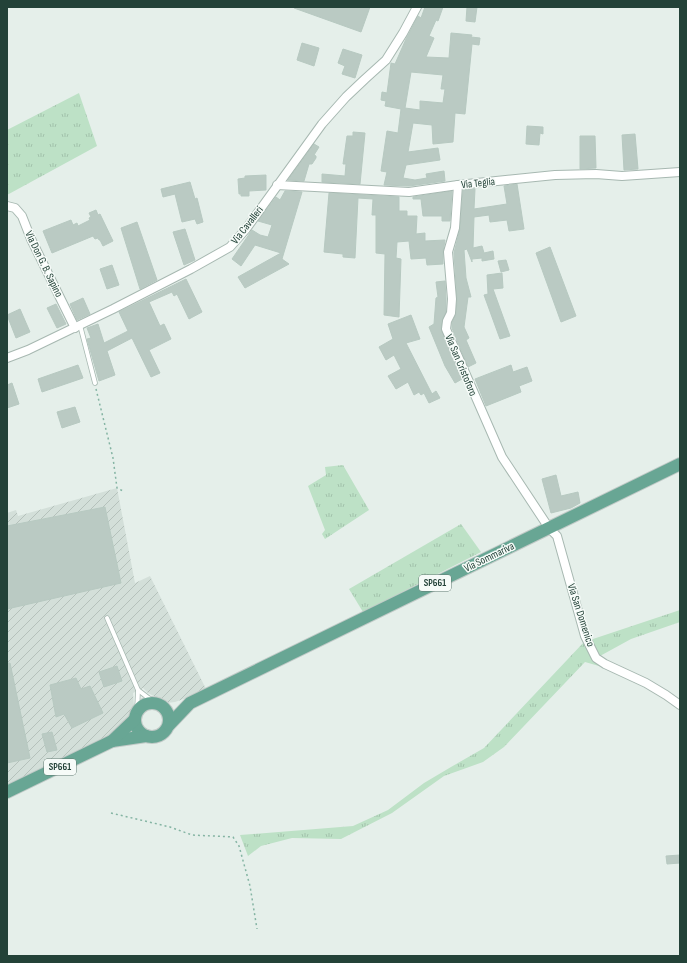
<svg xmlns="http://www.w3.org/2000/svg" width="687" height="963" viewBox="0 0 687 963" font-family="'Sofia Sans Condensed',sans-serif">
<defs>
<pattern id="industrial-furrows" width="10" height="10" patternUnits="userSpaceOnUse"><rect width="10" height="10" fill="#d3dfd9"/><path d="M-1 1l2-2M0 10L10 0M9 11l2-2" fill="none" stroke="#b5c1bb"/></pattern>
<pattern id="grass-tufts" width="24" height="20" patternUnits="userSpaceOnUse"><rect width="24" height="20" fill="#bde1c6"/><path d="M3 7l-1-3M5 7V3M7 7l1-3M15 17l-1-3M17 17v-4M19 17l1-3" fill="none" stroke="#a2c2ab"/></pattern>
</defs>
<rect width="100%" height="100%" fill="#e5efea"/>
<polygon fill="url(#industrial-furrows)" points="117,488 135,583 150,576 206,689 189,697 175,702 167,703 148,693 143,688 133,693 134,707 129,720 120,729 94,744 7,787 7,513 16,510 18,516"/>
<g fill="url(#grass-tufts)">
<polygon points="79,93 97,146 7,195 7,130"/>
<polygon points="343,465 369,510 325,539 322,534 325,530 308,486 326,475 325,467"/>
<polygon points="461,524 481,552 363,612 349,589"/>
<polygon points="680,610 680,622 631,639 600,656 590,640"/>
<polygon points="584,642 613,670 585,662 504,747 483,762 444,776 392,813 341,839 292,838 261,846 248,856 240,835 353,826 388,810 424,783 451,767 484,748"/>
</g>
<g fill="#bacac3" stroke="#b7c9c1" fill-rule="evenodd">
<polygon points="294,7 370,7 361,32 294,8"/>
<path d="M425,7H443L438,21L436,20L429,36L434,38L426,57L449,58L451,33L472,35L471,37L480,38L479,45L472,44L465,114L455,113L453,142L433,144L432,125L413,123L408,152L438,148L440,160L406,165L403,178L415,180L427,178L426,174L444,171L445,181L409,186L384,185L387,172L381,171L387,131L398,133L401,109L385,106L386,101L381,100L382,92L387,93L391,63L395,64L406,39L418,16L421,18ZM411,72L443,75L441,89H445L443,103L420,101V110L405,108Z"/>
<polygon points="467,7 477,7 475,22 466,21"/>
<polygon points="302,43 319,48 314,66 297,60"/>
<polygon points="343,49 362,55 355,78 342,74 345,66 338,63"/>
<polygon points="527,126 543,127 543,134 540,133 539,145 526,144"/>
<polygon points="353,132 365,133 360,184 322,182 322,174 345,176 346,164 343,164 347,136 353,136"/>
<polygon points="635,134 638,169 624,170 622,135"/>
<polygon points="580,136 595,136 596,168 580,169"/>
<polygon points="314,144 319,147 314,155 316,156 316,158 312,164 309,164 304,181 288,180"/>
<polygon points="266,175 266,190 249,191 249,196 241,196 241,194 239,194 238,179 245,178 245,176"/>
<polygon points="190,182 195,199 197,198 203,222 197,224 195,219 182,222 175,194 163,197 161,189"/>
<polygon points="517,184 524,229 509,231 507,220 490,222 489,215 474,217 473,248 482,246 484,253 493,251 494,259 482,261 482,258 472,259 472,262 467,249 464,250 466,278 471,297 468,297 464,327 469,338 466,340 476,363 468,367 452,328 452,323 456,314 457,299 454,253 460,229 463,190 475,189 474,209 507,204 504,186"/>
<polygon points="285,191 302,192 282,259 289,264 245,288 238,277 281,253 255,245 241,266 232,259 252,230 260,235 268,237 272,225 258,221 276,197 280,200"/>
<polygon points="452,191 450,221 442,221 442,216 423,216 421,199 413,199 413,197"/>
<polygon points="329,193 399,197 399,211 407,211 407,216 417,216 416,234 425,233 425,241 445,240 443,252 443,264 427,265 426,258 411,259 409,241 397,242 396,258 401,259 399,317 384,315 385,254 376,253 376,215 372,215 373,199 358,198 355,258 343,257 343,254 324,252"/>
<polygon points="96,210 98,215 100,214 113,241 103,246 100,240 99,240 98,238 95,239 93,236 52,253 43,231 71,220 73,225 77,223 78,226 90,220 89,218 91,217 89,213"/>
<polygon points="137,222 157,280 140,289 121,228"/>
<polygon points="185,229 195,260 184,265 173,232"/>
<polygon points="550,247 576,316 561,322 536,253"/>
<polygon points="506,260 509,270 501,272 498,261"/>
<polygon points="112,265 119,285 107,289 100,269"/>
<polygon points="502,273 503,288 493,289 510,336 500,339 484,295 488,294 487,275"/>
<polygon points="186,279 202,312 189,319 177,294 174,296 172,292 149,302 160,326 164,324 171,339 149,350 160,373 151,377 132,338 107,351 115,375 99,381 87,339 91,338 87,328 98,324 104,343 128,331 119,312"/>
<polygon points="445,281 446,299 446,312 442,320 441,329 462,379 455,383 445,366 429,327 434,324 436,298 438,297 436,282"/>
<polygon points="83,298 90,314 77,320 70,304"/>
<polygon points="56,304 66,324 57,328 47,308"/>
<polygon points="20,309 30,332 16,338 7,315"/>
<polygon points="411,315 420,339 406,343 432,394 436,391 440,398 429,403 424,393 421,395 419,392 414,395 408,382 396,389 388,376 401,369 394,355 386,360 379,347 393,339 388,324"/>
<polygon points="78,365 83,378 42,392 38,379"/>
<polygon points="511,365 513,372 527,367 532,381 519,386 521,392 486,406 475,379"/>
<polygon points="12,383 19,404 7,408 7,385"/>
<polygon points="75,407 80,422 62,428 57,412"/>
<polygon points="556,475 561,496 578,492 580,503 571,508 551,513 542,479"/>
<polygon points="105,507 121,583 7,609 7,526"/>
<polygon points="7,663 10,663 30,758 7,763"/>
<polygon points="117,666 122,681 104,687 99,672"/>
<polygon points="76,678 81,689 90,686 103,713 72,728 64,714 56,717 50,685"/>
<polygon points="52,732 57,750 47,752 42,734"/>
<polygon points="680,855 680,863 667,864 666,856"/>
</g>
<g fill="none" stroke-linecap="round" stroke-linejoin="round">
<defs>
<g id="lane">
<polyline points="80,325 95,383"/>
<polyline points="107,618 138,690 137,713"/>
<polyline points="138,690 155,703"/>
</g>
<g id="street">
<polyline points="277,185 409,192 458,185 555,175 596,174 622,176 680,172"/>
<polyline points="458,185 455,228 448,252 452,299 451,313 447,321 446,329 502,457 549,528 557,536 585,636 596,658 605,664 646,683 666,695 680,705"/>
<polyline points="7,206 15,208 22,216 31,239 75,328"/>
<polyline points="7,358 28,350 113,309 191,269 230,247 246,229 322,124 346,97 365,79 386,60 403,33 417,7"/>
</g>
<g id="primary">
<circle cx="152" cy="720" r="17"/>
<polyline points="169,725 190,703 680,464"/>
<polyline points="112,741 146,736"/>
<polyline points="7,792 112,741 135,719"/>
</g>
</defs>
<use href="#lane" stroke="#a7b8b1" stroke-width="5.5"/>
<use href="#street" stroke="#a7b8b1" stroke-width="10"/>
<use href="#primary" stroke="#c1cac7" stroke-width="14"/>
<g stroke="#84b4a3" stroke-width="1.5" stroke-dasharray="2 3" stroke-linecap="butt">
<polyline points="96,389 113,458 117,488 123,491"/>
<polyline points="111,813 170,827 192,835 233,837 239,846 250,886 257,929"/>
</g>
<use href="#lane" stroke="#fff" stroke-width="4"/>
<use href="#street" stroke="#fff" stroke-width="8"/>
<use href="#primary" stroke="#68a694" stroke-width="12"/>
</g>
<g text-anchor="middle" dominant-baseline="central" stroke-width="3" stroke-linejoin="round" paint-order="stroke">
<g fill="#f6fbf8" stroke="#627a72" stroke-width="1">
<rect x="419" y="575" width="32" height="16" rx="3"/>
<rect x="44" y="759" width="32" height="16" rx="3"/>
</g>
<g font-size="10" font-weight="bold" fill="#234238">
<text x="435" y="583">SP661</text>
<text x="60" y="767">SP661</text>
</g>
<g font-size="11" fill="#234238" stroke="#f6fbf8">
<text transform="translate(478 183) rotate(-6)">Via Teglia</text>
<text transform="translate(247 225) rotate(-52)">Via Cavalleri</text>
<text transform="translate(44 264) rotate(64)">Via Don G. B. Sapino</text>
<text transform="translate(461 365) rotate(67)">Via San Cristoforo</text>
<text transform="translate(489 557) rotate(-26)">Via Sommariva</text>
<text transform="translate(581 615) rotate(72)">Via San Domenico</text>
</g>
</g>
<rect width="687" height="963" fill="none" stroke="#234238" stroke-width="16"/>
</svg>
